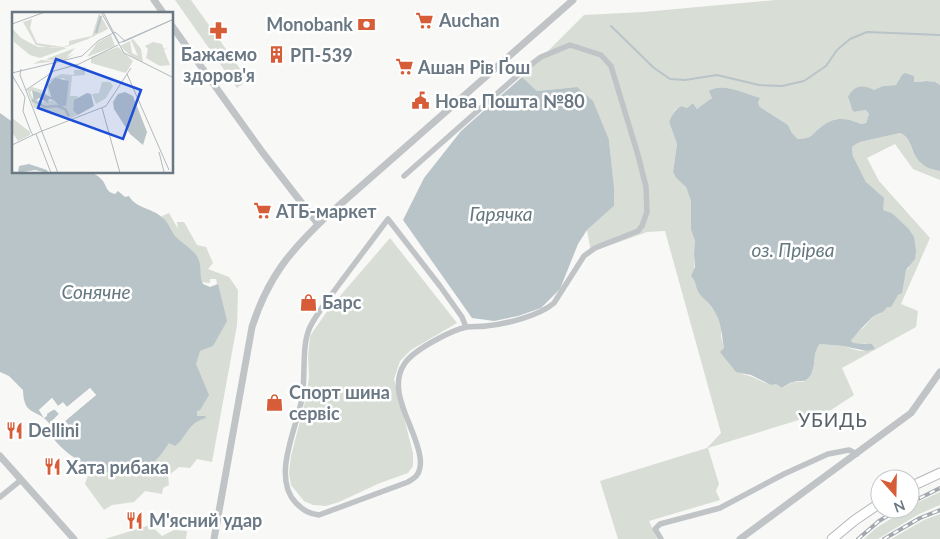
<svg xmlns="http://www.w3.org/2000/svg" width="940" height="539" viewBox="0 0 940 539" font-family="Lato,sans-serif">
<rect width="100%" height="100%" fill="#f8f8f6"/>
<g fill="#d8ddd5">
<polygon points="175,0 191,0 248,80 237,88"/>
<path d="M776,0H940V85C936,83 926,80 921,81C919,81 916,82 914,82V79L900,78L899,82L896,85L883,86L878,89L848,98L852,110L854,112L866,110L869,114L866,123L861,124C847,118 834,116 821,127C810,135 814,138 798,139L792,133L788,125L760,107L758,103L760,98L712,97L709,102L697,109L693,103L687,108L683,106L675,110L669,122L677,144L673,172L676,178L686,187L691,201V230L695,241L694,271L698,291L717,314L722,328L721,336L724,348L743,374C754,376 766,386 776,384L782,388L793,382H803L813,371L816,349L820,344L843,346L860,351L872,350L866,343H852L851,341L855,334L863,328L874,316L880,314L899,294L906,270L909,268L908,228L892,213L883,210L874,192L866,182L853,156L852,149L853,146L860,142L900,133C916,138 906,166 940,171V180L913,169L895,144L867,158L879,181L930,238L901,304L918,311L916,327L842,368L854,395L831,410L708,448L719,484L716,491L720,500L649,521L657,539H618L600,481L707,448L721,433L665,231L647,232L591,252L587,230L614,206V187L609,140L577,87L537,91L522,77L584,15L643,12Z"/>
<polygon points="169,213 178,229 177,222 184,222 197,245 206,247 213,263 208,269 229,277 238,290 237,325 212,462 197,459 190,468 179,467 168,476 169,485 163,488 162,494 145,491 134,502 112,505 104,510 85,484 88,475 76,471 79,464 108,467 192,363 194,349 200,352 199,346 224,314 216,279 210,279 210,283 199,282 167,231 162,216"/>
<polygon points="390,238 457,323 411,350 400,361 394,379 413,453 413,466 408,473 380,483 339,502 326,506 313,505 304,501 291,485 289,473 291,456 306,398 309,377 308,357 310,336 328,310"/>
<polygon points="940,492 940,505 917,515 878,539 864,539 876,528 907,509 910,509 912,505"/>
<polygon points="940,514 940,539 891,539 924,520"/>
<polygon points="150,525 162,536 174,530 187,531 186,539 105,539"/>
</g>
<g fill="#b9c4c8" fill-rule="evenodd">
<path d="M905,73L914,76V82L926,81L935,82L940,85V171C906,166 917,139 900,133L860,142L853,146L852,149L853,156L866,182L884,198L883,210L892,213L908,228L914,237L916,251L915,259L906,270L902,293L898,295L891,307H887C883,313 880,313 874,316C871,318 853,337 851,341L853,343L872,344L875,349L867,351L843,346L820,344C811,353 818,369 808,378C804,383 799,380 793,382C789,383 785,386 782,388L776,384L771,385L751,375L736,372L720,352L724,348C721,330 722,320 710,305C706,300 702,298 699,293C695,287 697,282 691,276L695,267L694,254L695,241L691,230V201L686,187L676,178L673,172L677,144L669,122C672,115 675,109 682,106L687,108L693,103L697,109L712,98L709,91C722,82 746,94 760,98L758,103L760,107L788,125L792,133L798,139C814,138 810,135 821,127C834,116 847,118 861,124L866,123L869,114L866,110L854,112L852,110L848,97C854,85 863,84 874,90L883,86L896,85L902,75Z"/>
<polygon points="522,77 537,91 577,87 593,101 609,140 614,187 614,206 587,230 578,244 560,289 541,308 518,316 494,321 472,318 403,220 424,178 461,131"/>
<path d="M0,113L14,123V172H91C95,174 100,177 103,181C107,187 106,192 115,194L118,191L125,197L129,196C136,209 154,208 164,219C169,224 171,231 175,236C182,244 196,250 199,261C202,269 199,277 203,284L210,287L218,284L227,321L213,346L200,351L196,364L209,395L200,410L197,411V416H205L206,418C187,423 188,436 175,446L169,443C163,452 157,461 148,466C115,485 72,463 52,437L54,434C52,430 51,425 49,423C35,407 24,417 23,390L9,376L0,372ZM90,388L96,395L65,421L75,433L67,440L51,422L59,414L55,409L46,414L44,418L39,410L52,398L58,406L63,403L67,407Z"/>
</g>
<path fill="#f8f8f6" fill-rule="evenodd" d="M90,388L96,395L65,421L75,433L66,440L51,422L59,414L55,410L53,409L47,414V416L44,418L39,410L52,398L58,406L63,402L67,407ZM90,392L92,395L63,420V423L72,433L67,437L54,422L62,415L58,409L62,406L65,410H68Z"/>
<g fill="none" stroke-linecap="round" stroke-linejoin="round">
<polyline stroke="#b9c4c8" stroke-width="2" points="611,26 654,68 670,79 685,80 717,75 759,85 782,86 804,81 826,66 837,50 850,39 867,32 940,35"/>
<defs>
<g id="primary">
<polyline points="910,487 940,473"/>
<polyline points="832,539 855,520 880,503"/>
</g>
</defs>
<use href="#primary" stroke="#b4b8bb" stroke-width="11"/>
<g stroke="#c0c4c7" stroke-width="5.5">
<path d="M404,176L525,69L541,57L570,45L601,55L611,66L638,155L646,187L647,212L642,226L638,231L595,248L584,256L554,303C539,316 506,324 486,326C480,327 473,326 467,327C451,330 414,350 405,363C385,391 416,427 420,457C421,464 421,469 417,475C415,478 411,480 408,482L319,515C309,514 303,510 296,503C271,477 297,428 302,398C306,375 301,346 310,327C318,311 330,297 340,283C356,262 372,240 388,219L440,286L462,317L466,327"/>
<polyline points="0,497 21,480"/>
<polyline points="661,539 655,529 660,524 720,508 784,474 828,454 849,450 857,454"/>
</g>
<g stroke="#c0c4c7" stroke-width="7">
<polyline points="154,0 164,14"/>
<polyline points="172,26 263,153 318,224"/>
<polyline points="0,456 74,539"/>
<path d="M214,539L252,327C268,277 290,251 327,216L573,0"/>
<polyline points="740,539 911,413 940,372"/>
</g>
<use href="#primary" stroke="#fff" stroke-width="9"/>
<defs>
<g id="rail">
<polyline points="910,503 940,488"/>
<polyline points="858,539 879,521 899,509"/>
<polyline points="884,539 920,518 940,510"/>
</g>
</defs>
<use href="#rail" stroke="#a2a8ad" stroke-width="4"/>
<use href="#rail" stroke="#fff" stroke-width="2" stroke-dasharray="5.5" stroke-linecap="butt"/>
</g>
<defs>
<symbol id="supermarket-bare" viewBox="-9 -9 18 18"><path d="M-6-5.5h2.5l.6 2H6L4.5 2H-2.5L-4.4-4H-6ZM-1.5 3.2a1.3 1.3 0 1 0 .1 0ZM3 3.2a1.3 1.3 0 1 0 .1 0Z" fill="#d65d38" stroke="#fff" stroke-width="2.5" paint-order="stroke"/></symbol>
<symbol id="bank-bare" viewBox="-9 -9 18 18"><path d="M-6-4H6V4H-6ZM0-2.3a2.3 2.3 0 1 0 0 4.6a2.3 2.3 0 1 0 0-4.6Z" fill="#d65d38" stroke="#fff" stroke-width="2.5" paint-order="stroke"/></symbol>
<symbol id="pharmacy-bare" viewBox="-9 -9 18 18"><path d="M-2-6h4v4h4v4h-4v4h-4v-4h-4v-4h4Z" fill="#d65d38" stroke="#fff" stroke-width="2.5" paint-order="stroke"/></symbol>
<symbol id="building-bare" viewBox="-9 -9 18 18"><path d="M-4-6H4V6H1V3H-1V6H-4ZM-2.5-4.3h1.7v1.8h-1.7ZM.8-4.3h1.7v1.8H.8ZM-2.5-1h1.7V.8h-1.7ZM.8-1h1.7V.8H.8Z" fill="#d65d38" stroke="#fff" stroke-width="2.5" paint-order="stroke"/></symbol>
<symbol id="civic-bare" viewBox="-9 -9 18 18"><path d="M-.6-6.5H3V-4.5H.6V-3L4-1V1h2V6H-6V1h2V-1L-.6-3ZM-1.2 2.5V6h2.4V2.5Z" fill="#d65d38" stroke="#fff" stroke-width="2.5" paint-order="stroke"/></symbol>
<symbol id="shop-bare" viewBox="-9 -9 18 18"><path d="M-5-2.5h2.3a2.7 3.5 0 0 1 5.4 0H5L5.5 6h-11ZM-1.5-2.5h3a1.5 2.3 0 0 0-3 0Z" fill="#d65d38" stroke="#fff" stroke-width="2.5" paint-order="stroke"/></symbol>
<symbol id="restaurant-bare" viewBox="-9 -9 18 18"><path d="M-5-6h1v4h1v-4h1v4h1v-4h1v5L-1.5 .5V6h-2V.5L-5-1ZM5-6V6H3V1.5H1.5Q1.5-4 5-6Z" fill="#d65d38" stroke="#fff" stroke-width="2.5" paint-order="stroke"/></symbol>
</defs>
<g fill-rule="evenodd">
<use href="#supermarket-bare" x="412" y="8" width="25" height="25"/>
<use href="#bank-bare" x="354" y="12" width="25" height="25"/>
<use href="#pharmacy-bare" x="206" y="18" width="25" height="25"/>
<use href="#building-bare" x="264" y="42" width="25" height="25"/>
<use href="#supermarket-bare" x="392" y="54" width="25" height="25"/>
<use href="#civic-bare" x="408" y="88" width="25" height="25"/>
<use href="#supermarket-bare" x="250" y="198" width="25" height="25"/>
<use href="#shop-bare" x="296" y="290" width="25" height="25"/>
<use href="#shop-bare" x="262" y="390" width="25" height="25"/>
<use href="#restaurant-bare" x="2" y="418" width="25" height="25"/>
<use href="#restaurant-bare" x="40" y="454" width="25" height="25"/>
<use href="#restaurant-bare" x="122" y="508" width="25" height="25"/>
</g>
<g text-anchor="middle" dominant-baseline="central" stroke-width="5" stroke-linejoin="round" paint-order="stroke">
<g font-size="18" font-weight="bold" fill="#6a7884" stroke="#fff" text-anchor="start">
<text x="439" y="20">Auchan</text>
<text x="353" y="24" text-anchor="end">Monobank</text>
<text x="219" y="54" text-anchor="middle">Бажаємо<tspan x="219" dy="21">здоров'я</tspan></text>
<text x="290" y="55">РП-539</text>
<text x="418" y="67">Ашан Рів Ґош</text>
<text x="435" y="101">Нова Пошта №80</text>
<text x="276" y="211">АТБ-маркет</text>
<text x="322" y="302">Барс</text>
<text x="289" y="392">Спорт шина<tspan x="289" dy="21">сервіс</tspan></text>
<text x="28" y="430">Dellini</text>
<text x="66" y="467">Хата рибака</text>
<text x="149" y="520">М'ясний удар</text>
</g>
<g font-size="19" font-style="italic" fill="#65787f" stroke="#fff">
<text x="501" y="213">Гарячка</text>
<text x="793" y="249">оз. Прірва</text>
<text x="96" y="291">Сонячне</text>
</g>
<g font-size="19" letter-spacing="1" fill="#57626a" stroke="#fff">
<text x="833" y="419">УБИДЬ</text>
</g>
</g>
<g transform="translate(12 12)">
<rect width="161" height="161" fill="#f8f8f6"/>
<path d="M87,1L96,17L76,27L51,36H38L24,33L11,10L20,7L18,16L25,31L51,35L57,33V29L80,24ZM0,16L9,26L26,35L55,36L28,46L18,43L2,30ZM99,23L103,34L75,45L85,31ZM121,27L129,37L131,50L119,44L108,34L118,29L120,41L126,44L119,28ZM141,30L150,32L152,37L157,35L152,38L158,53L148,54L134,46L136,37L133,34ZM106,35L121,49L114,61L79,51V45ZM63,36L55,45L62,42L53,48L21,52L29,48L43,49L34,47ZM73,54V63L60,64L58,84H66L61,94L66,103L59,106L22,96L15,78L20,75L30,78L37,84L35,74L39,67L49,62L62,63V58H69ZM51,66L57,71L53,95L46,93L42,88L31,90L20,85L18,80L21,78L38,85L36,75L39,70ZM90,70H98L101,74L94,86L84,92L80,82L87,81ZM0,106L18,120V123L6,129L0,120Z" fill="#d8ddd5" fill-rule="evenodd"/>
<path d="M43,66L57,69L54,94L48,95L42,88L37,87L36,91L27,86L22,89L20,78L39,85L36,74ZM113,80L121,84L135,120L131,133L118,122L102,97L101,90L106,82ZM75,81L79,82L82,94L66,103L61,98L62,88ZM17,152L35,158L36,161L23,158L6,161L7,154Z" fill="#b9c4c8"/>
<path fill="none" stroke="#b9c4c8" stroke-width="2.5" d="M84,21L89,4M20,88L33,95L45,94L53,97L57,104"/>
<path fill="none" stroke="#b2b9be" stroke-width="1" d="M89,0L112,41L162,66M91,0L107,31L162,7M0,12L33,0M111,30L162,7M9,57L8,63L46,161M0,61L70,44L86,29L103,20L113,29M115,62L157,158M0,63L13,85L11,99L19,120L21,123L30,119M14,78L42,59L67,52L106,33M90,96L108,161M30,119L94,94L119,56M24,122L39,161M0,133L21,123M147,140L152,160"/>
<path fill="#1d4ed8" fill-opacity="0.15" stroke="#1d4ed8" stroke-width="2.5" d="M44,47L129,78L111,127L26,96Z"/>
<rect width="161" height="161" fill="none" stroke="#6a7884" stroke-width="2.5"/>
</g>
<g transform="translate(895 494) rotate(160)"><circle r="24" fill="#ffffff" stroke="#c3c9ce"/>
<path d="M0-4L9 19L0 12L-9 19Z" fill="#d65d38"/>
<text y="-8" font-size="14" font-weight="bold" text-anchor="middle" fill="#6a7884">N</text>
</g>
</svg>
